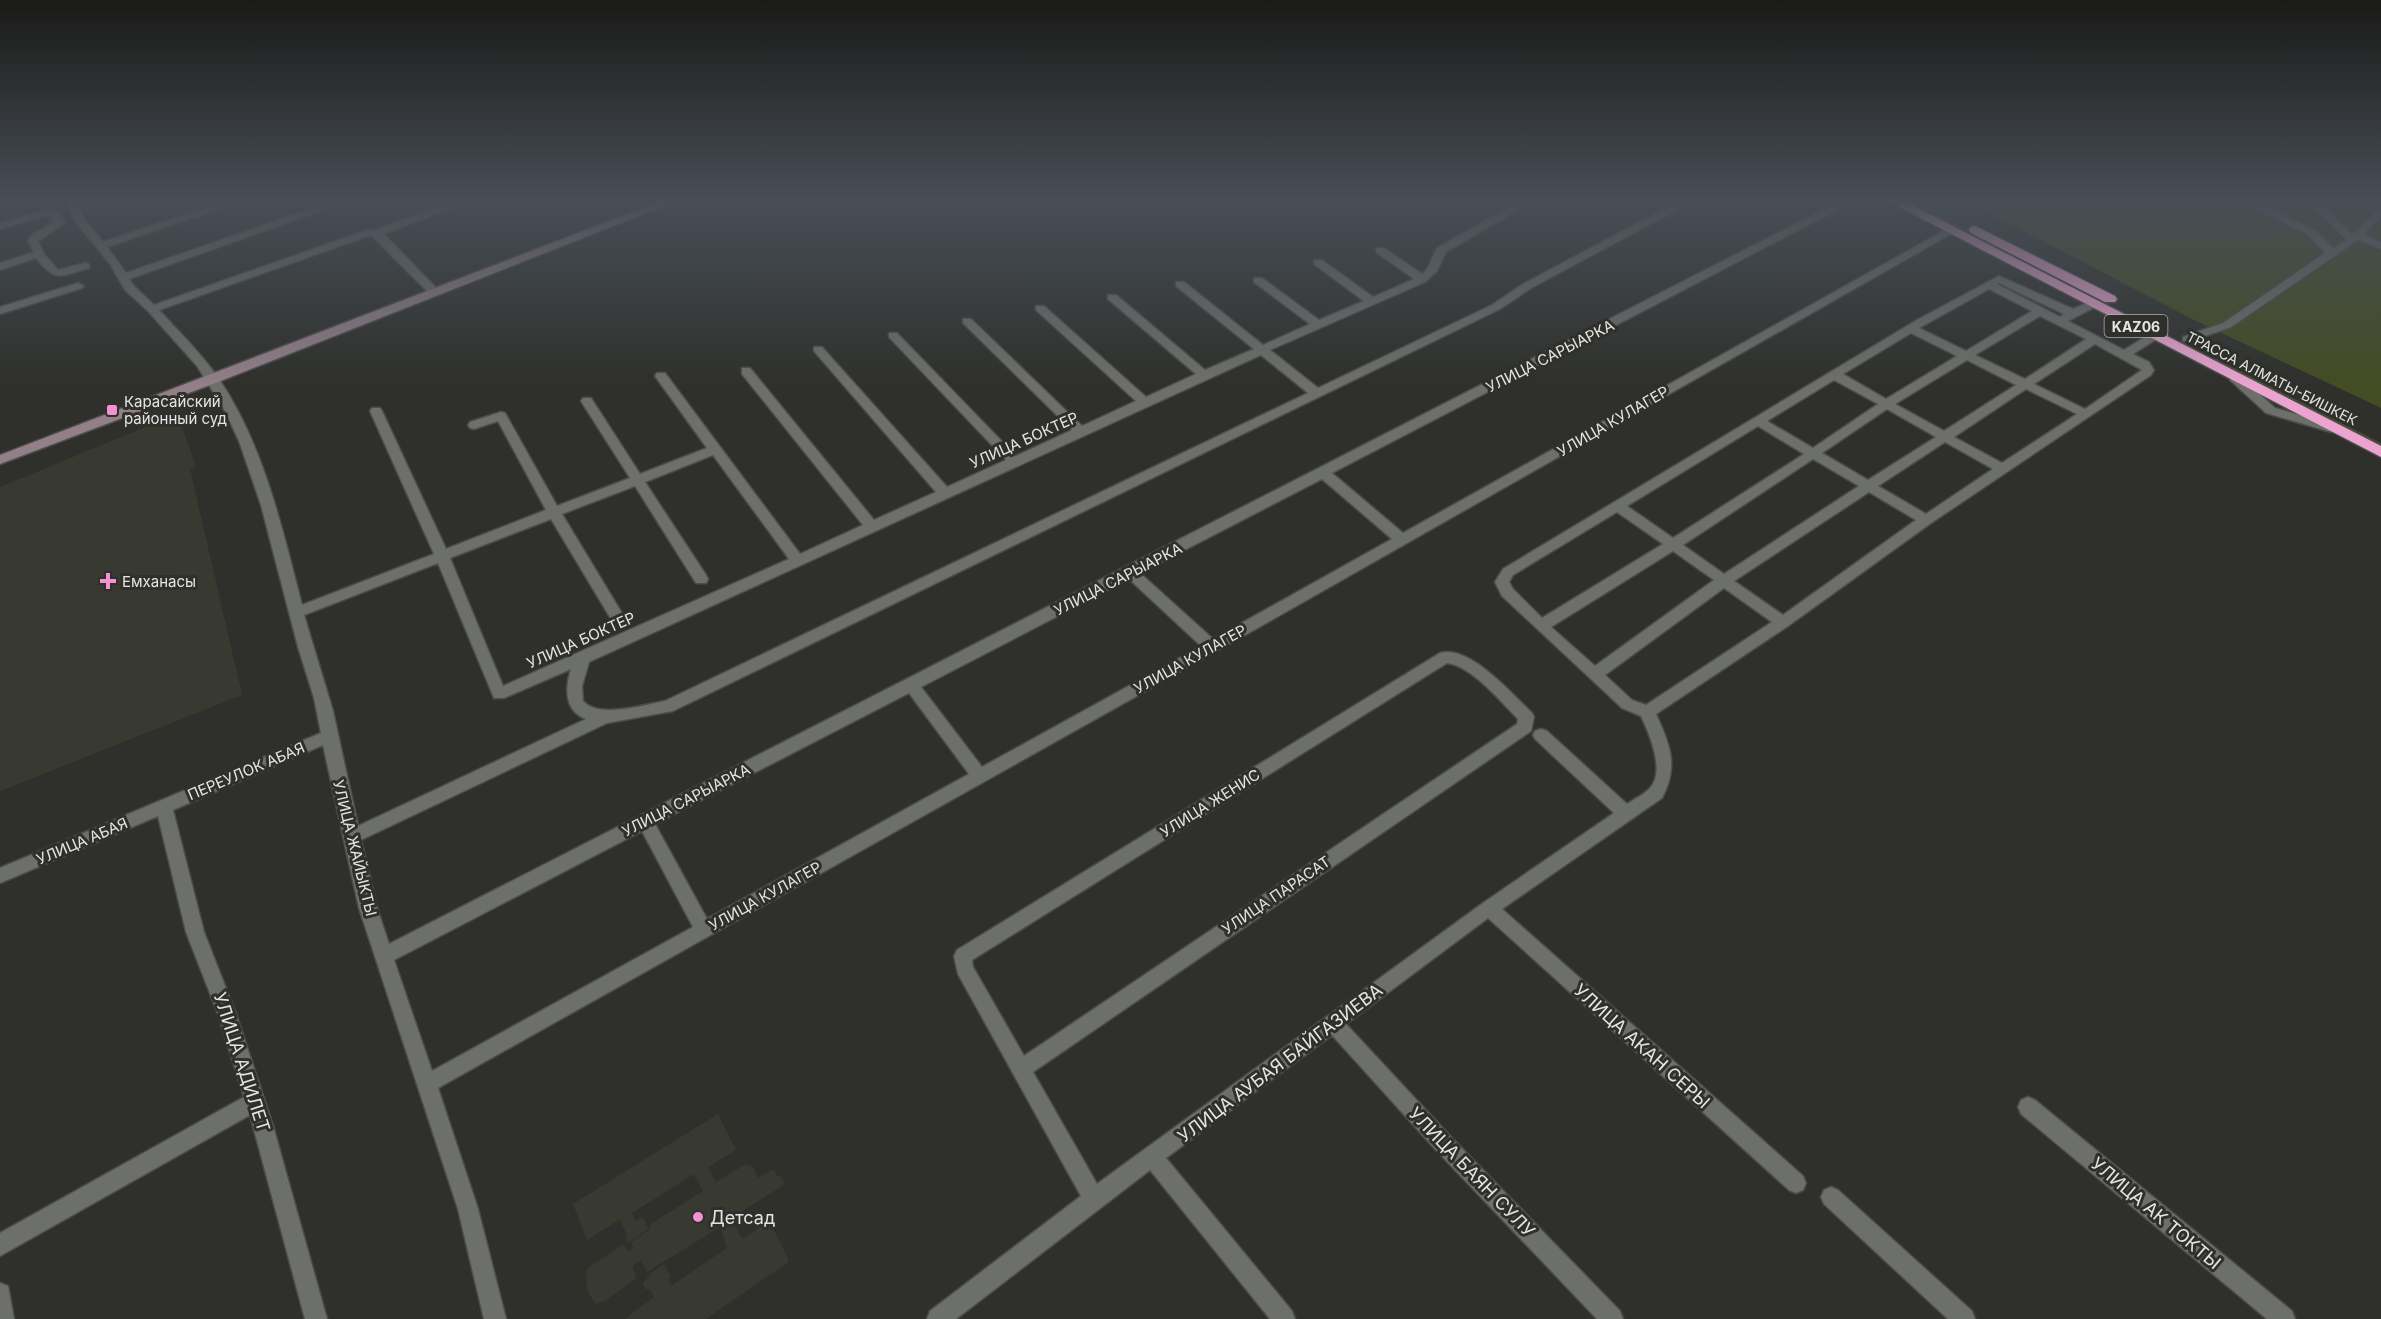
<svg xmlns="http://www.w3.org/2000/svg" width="2381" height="1319" viewBox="0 0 2381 1319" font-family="Inter,sans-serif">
<rect width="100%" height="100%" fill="#2f302c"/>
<g fill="#383a31">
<polygon points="177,414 196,466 190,469 242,695 0,791 0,487"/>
<polygon points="718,1114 736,1150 708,1167 716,1182 746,1164 753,1167 758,1178 773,1169 777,1176 780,1175 785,1184 732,1218 742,1239 767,1223 771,1225 788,1258 788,1262 706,1319 625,1319 654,1297 650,1289 645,1289 643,1284 651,1273 664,1264 671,1278 668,1280 671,1286 727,1248 720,1227 647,1272 641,1260 632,1266 637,1278 606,1300 596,1304 588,1292 586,1277 588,1268 624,1244 628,1252 633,1248 631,1242 649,1230 651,1224 703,1191 694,1174 632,1213 635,1221 643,1217 648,1229 628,1243 625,1239 627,1235 620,1219 587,1240 573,1204"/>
</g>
<g fill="#434c23">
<polygon points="1903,200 1911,200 2021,258 2015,259"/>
<polygon points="1964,200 2381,200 2381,408 2196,321"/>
<polygon points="2209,358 2217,359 2381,443 2381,446"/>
</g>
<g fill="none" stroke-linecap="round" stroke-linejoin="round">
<defs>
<g id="street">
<path d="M66,200H76L85,220L103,242L228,200H245L107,247L126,273L336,200H352L129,279L134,286L154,305L367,230H375L455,200H471L384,234L439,291V295H431L371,235L159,310C180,333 202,354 219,379C264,446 282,528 302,605L434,554L370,411L372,408H380L382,411L446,549L546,510L498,421L474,429L470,428L468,425L470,422L501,412L505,413L557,506L630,478L581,401L583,398H591L640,474L707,448L655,376L657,373H665L800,554L863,525L742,374V368H750L874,520L936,492L814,351V347H822L947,487L1006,460L889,337V333H897L1016,456L1072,430L963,323V319H971L1082,426L1136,401L1036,310V306H1044L1146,397L1196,374L1108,299V295H1116L1205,370L1254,349L1176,286V282H1184L1263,345L1310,324L1254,282V278H1262L1319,320L1364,301L1314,264V260H1322L1373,297L1414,279L1376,252V248H1384L1422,274L1427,269L1437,248L1522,200H1535L1446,252L1437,271L1425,282L1270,350L1318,388L1492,305L1523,284L1681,200H1695L1531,288L1500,309L673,711L607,723L361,840L377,908L389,944L1842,200H1856L1332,473L1403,533L1947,229H1955L1956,231L1217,651L438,1088L478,1209L506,1319H484L458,1209L359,908L323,745L173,810L204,932L236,1014L273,1126L327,1319H305L250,1115L0,1256V1233L244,1097L218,1014L186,932L158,816L0,883V868L321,733L314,698L298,647L261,505L239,441L225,411L197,366L148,311L125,290L110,264L75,221ZM1261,355L1308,393L665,701C643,705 598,719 583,701L582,686L589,662ZM713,455L789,559L503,686L450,558L551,519L611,619H621L623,615L562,514L635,486L696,583H706L708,579L706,575L645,482ZM1322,479L1392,539L1213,639L1140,573ZM438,563L494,698H504L571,669C565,688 564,711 586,719L358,826L333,711L304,615ZM1129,579L1201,646L982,767L921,687ZM909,693L969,774L707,919L655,824ZM642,831L693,927L432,1071L394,960Z"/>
<polygon points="2240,200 2254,200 2316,231 2333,248 2346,240 2307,200 2318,200 2352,234 2381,208 2381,217 2364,234 2381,242 2381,249 2358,240 2231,327 2191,341 2183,341 2183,337 2223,323 2325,253 2308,235"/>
<path d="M50,209L59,212L65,223L38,241L44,254L58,270L85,263L89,264V268C60,276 56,283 36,258L0,270V263L34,252L28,241L33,234L54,222L49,215L0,229V223Z"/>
<path d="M1999,276L2073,309L2089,302H2097V306L2068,321L2124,350L2150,334H2158V338L2133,354L2149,362L2154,370L2151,375L1931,523L1788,626L1656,714C1670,745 1679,766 1662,798L1502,909L1803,1176L1806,1183L1803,1190L1796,1193L1789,1190L1488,918L1346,1024L1450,1136L1620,1311L1623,1319H1597L1436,1150L1332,1035L1166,1158L1292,1311L1295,1319H1270L1150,1170L956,1319H927L930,1311L1081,1196L958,974L954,956L957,950L1440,653C1469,644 1512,694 1532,713L1534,717L1531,731L1033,1072L1097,1184L1483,903L1614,813L1535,739L1533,735L1535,731L1541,729L1547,731L1627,804C1634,799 1644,795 1650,788C1666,771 1649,733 1641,716L1622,708L1502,596L1495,582L1503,569L1917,320ZM1999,283L2064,314L2060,317L1997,284ZM1989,289L2032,311L1966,351L1919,328ZM2040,316L2086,339L2025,379L1975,355ZM1911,333L1957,356L1886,399L1843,374ZM2095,344L2142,370L2085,409L2034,384ZM1967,360L2016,385L1944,431L1895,404ZM1834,380L1878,404L1813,448L1767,421ZM2026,389L2077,414L2002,463L1954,437ZM1887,409L1936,437L1868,480L1822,453ZM1758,426L1804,454L1673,538L1627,506ZM1945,442L1993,469L1926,514L1878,486ZM1813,459L1859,486L1724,574L1683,545ZM1869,492L1916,520L1783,615L1734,581ZM1617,512L1663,544L1542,618L1513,589L1509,582L1513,575ZM1673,551L1714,580L1595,666L1551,627ZM1724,588L1772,622L1646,705L1632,700L1605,675ZM1447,663C1472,666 1501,702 1518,719L1517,724L1024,1056L973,967L972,960Z"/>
<polygon points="78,283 84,286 82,288 0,314 0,307"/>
<polygon points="2234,373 2244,380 2275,408 2335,425 2337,428 2331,432 2266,413 2230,380 2230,374"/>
<polygon points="2028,1097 2035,1100 2292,1311 2295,1319 2267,1319 2021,1114 2018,1107 2021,1100"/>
<polygon points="1831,1187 1838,1190 1972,1311 1975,1319 1948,1319 1824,1204 1821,1197 1824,1190"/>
<polygon points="0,1283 8,1286 14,1319 0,1319"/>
</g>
<polygon id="secondary" points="664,200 679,200 218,382 0,464 0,455"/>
<g id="highway">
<polygon points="1886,200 1902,200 2381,446 2381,457"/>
<polygon points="1975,226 2115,296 2117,299 2115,302 2105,302 1971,233 1969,230 1971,227"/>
</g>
</defs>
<use href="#street" stroke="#4c4d4a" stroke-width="3"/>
<use href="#secondary" stroke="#4c4d4a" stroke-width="3"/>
<use href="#highway" stroke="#4c4d4a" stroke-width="3"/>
<use href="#street" fill="#6d6f6a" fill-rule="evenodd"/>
<use href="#secondary" fill="#927f88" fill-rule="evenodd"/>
<use href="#highway" fill="#eaa4cf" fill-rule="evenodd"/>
</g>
<linearGradient id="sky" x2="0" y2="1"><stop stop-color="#1a1a18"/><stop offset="0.52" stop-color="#474e56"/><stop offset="1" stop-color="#474e56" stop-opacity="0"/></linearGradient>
<rect width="2381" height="385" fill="url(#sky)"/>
<g fill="#f590d1" stroke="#2f302c" stroke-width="2">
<rect x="106" y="404" width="12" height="12" rx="3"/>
<path d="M105 572h6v6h6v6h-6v6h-6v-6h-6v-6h6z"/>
<circle cx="698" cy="1217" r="6"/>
</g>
<g text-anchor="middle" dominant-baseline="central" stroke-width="6" stroke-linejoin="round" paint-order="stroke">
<rect fill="#2f302c" stroke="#aeafab" stroke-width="1.5" x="2104.5" y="315" width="63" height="22" rx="4.5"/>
<g font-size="14" font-weight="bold" fill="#e4e5e2">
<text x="2136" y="326">KАZ06</text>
</g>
<g font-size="14" fill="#e4e5e2" stroke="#2f302c">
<text transform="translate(2272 378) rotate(27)">ТРАССА АЛМАТЫ-БИШКЕК</text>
</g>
<g font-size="15" fill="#e4e5e2" stroke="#2f302c">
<text transform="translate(1550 356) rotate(-27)">УЛИЦА САРЫАРКА</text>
<text transform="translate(1613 421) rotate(-30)">УЛИЦА КУЛАГЕР</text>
<text transform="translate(1024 440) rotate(-24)">УЛИЦА БОКТЕР</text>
<text transform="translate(1118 579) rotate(-27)">УЛИЦА САРЫАРКА</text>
<text transform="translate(581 640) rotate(-24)">УЛИЦА БОКТЕР</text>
<text transform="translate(1190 659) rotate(-29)">УЛИЦА КУЛАГЕР</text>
<text transform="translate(246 771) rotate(-23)">ПЕРЕУЛОК АБАЯ</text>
<text transform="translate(686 800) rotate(-27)">УЛИЦА САРЫАРКА</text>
<text transform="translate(1210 803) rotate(-32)">УЛИЦА ЖЕНИС</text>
<text transform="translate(82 841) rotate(-23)">УЛИЦА АБАЯ</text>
<text transform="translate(355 848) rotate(76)">УЛИЦА ЖАЙЫКТЫ</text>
<text transform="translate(1276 895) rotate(-34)">УЛИЦА ПАРАСАТ</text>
<text transform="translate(765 896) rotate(-29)">УЛИЦА КУЛАГЕР</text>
</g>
<g font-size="15" fill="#e4e5e2" stroke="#2f302c" text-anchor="start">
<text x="124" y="401">Карасайский<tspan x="124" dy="17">районный суд</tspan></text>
<text x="122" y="581">Емханасы</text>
</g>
<g font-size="18" fill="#e4e5e2" stroke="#2f302c">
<text transform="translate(1642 1046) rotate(42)">УЛИЦА АКАН СЕРЫ</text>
<text transform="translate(242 1062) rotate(72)">УЛИЦА АДИЛЕТ</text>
<text transform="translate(1280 1063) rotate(-37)">УЛИЦА АУБАЯ БАЙГАЗИЕВА</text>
<text transform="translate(1472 1172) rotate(46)">УЛИЦА БАЯН СУЛУ</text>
<text transform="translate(2156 1213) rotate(40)">УЛИЦА АК ТОКТЫ</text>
</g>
<g font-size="18" fill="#e4e5e2" stroke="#2f302c" text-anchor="start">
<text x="710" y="1217">Детсад</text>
</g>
</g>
</svg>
